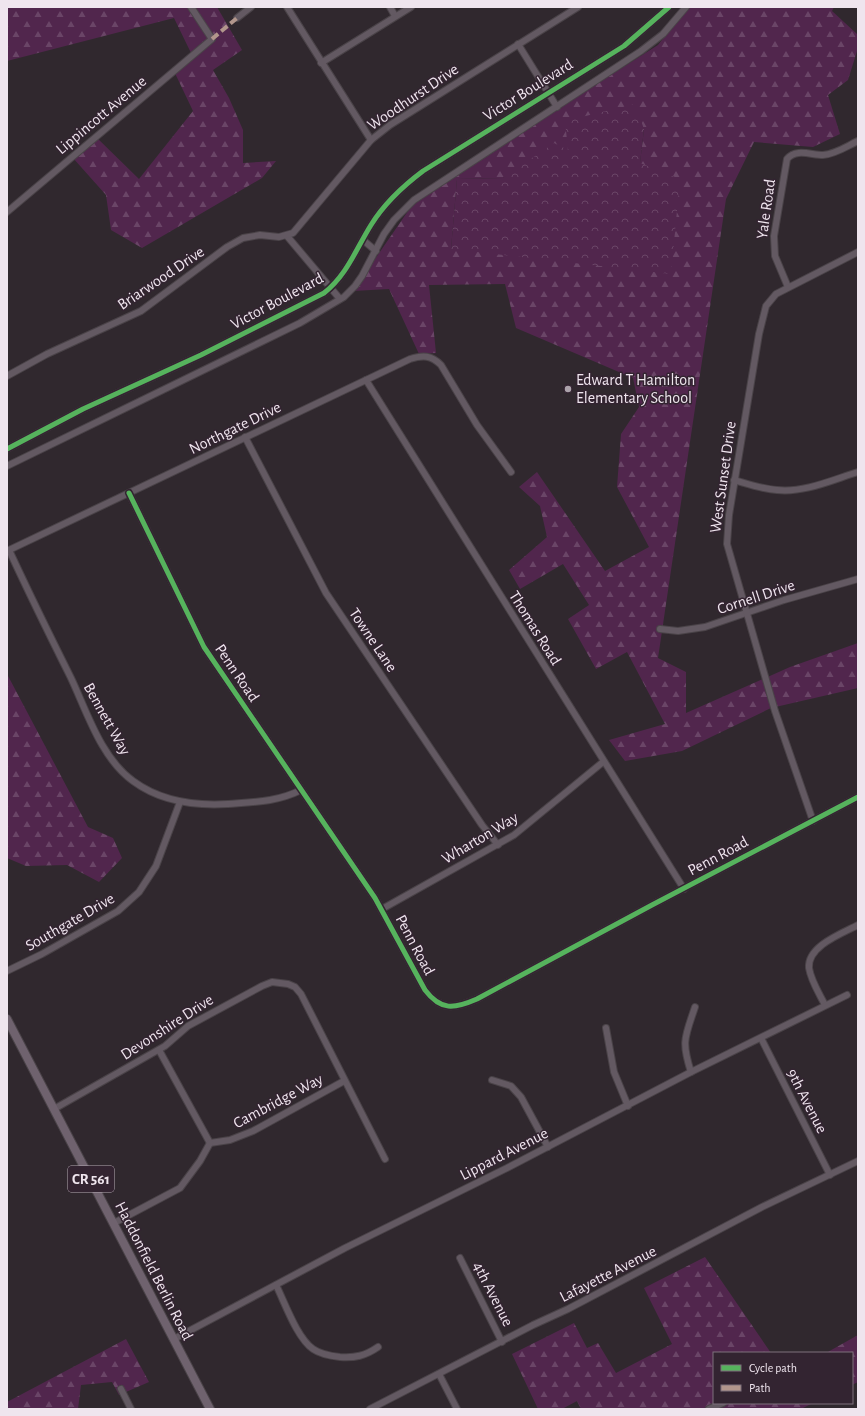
<svg xmlns="http://www.w3.org/2000/svg" width="865" height="1416" viewBox="0 0 865 1416" font-family="'Alegreya Sans',sans-serif">
<defs>
<pattern id="forest-firs" width="22" height="20" patternUnits="userSpaceOnUse"><rect width="22" height="20" fill="#51264d"/><path d="M5 1l3.5 6h-7zM16 11l3.5 6h-7z" fill="#6a4567"/></pattern>
<pattern id="park-crowns" width="20" height="18" patternUnits="userSpaceOnUse"><rect width="20" height="18" fill="#51264d"/><path d="M2 6a3 3 0 1 1 6 0M12 15a3 3 0 1 1 6 0" fill="none" stroke="#6a4567"/></pattern>
</defs>
<rect width="100%" height="100%" fill="#30282e"/>
<g fill="url(#forest-firs)" fill-rule="evenodd">
<polygon points="7,7 217,7 242,50 213,70 229,98 243,130 243,163 276,161 262,178 142,248 111,230 106,195 73,158 96,137 139,179 193,111 173,69 192,55 174,18 7,61"/>
<path d="M688,7H834L832,11L857,34V51L848,80L828,95L840,134L813,147L754,142L726,199L658,658L686,672V713L790,667L858,643V688L771,708L682,751L625,761L609,740L665,724L627,652L596,669L568,619L589,605L563,564L520,589L509,570L547,537L540,506L519,487L537,472L605,571L649,547L617,487L621,434L639,407L633,378L516,328L505,284L429,285L436,353L419,354L389,289L353,291L417,198L658,45ZM644,129L640,163L451,249L457,179L503,178L569,150Z"/>
<polygon points="7,674 88,827 113,838 122,858 99,882 67,865 26,866 7,858"/>
<polygon points="705,1257 771,1353 714,1353 714,1403 813,1403 801,1409 581,1409 577,1401 562,1409 538,1409 512,1354 574,1323 587,1348 598,1343 616,1373 672,1344 644,1288"/>
<polygon points="858,1335 858,1382 852,1385 852,1353 826,1353"/>
<polygon points="126,1339 149,1382 119,1395 112,1382 81,1385 78,1409 7,1409 7,1402"/>
</g>
<polygon fill="url(#park-crowns)" points="635,104 644,129 640,163 680,179 671,274 451,249 457,179 503,178 554,143 568,150 565,121"/>
<g fill="none" stroke-linecap="round" stroke-linejoin="round">
<defs>
<g id="minor">
<polyline points="287,7 371,140"/>
<polyline points="390,7 395,16"/>
<polyline points="237,18 251,7"/>
<polyline points="518,44 557,107"/>
<polyline points="321,63 411,7"/>
<polyline points="7,212 212,39 191,7"/>
<polyline points="287,236 340,299"/>
<polyline points="363,240 376,251"/>
<path d="M788,287L775,256L774,236L787,159C796,148 811,155 823,155C836,154 847,146 858,141"/>
<polyline points="7,376 47,354 141,311 227,247 243,238 260,235 279,237 293,233 371,140 390,125 578,7"/>
<polyline points="366,380 684,889"/>
<polyline points="245,437 326,593 482,825 498,845"/>
<path d="M7,449L83,409L201,355L324,293C347,275 356,249 371,225C384,204 403,186 423,171L624,46L669,7"/>
<polyline points="7,466 300,323 344,297 355,286 362,276 384,234 394,220 414,200 641,51 663,34 686,7"/>
<path d="M734,480C748,484 762,489 777,490C804,493 832,480 858,472"/>
<path d="M129,493L204,647L375,898L425,990C441,1011 454,1009 477,999L652,905L858,797"/>
<path d="M9,550C29,593 50,636 71,678C87,712 101,758 133,781C160,801 195,806 228,804C254,802 277,802 301,790"/>
<path d="M7,551L410,359C423,355 431,355 441,365L477,425L511,472"/>
<polyline points="660,629 678,631 705,627 784,600 858,579"/>
<polyline points="813,821 775,711 727,544 729,515 759,334 766,306 776,294 858,252"/>
<polyline points="382,909 514,835 603,762"/>
<polyline points="7,971 42,954 118,911 139,892 156,866 180,802"/>
<path d="M825,1005C819,993 811,981 809,968C807,946 843,933 858,925"/>
<polyline points="606,1028 614,1072 628,1106"/>
<polyline points="761,1038 830,1175"/>
<polyline points="159,1050 210,1143"/>
<path d="M691,1072C681,1041 685,1037 695,1007"/>
<polyline points="492,1080 511,1086 521,1097 548,1147"/>
<polyline points="54,1109 165,1046 188,1026 262,986 272,982 288,984 295,987 301,994 385,1159"/>
<polyline points="210,1143 230,1140 253,1131 344,1081"/>
<polyline points="114,1223 180,1188 200,1161 210,1143"/>
<polyline points="460,1258 502,1342"/>
<path d="M276,1285C285,1303 297,1338 313,1349C320,1354 331,1356 340,1357C355,1358 365,1356 378,1347"/>
<polyline points="174,1339 345,1248 507,1168 691,1072 847,995"/>
<polyline points="439,1374 457,1409"/>
<polyline points="121,1389 131,1409"/>
<polyline points="370,1409 533,1325 568,1309 762,1207 858,1161"/>
<polyline points="709,1409 723,1403"/>
</g>
<polyline id="major" points="7,1019 210,1409"/>
</defs>
<use href="#minor" stroke="#4a4348" stroke-width="8"/>
<use href="#major" stroke="#4a4348" stroke-width="10"/>
<use href="#minor" stroke="#635962" stroke-width="6"/>
<use href="#major" stroke="#6f626e" stroke-width="8"/>
<polyline stroke="#b2968c" stroke-width="4" stroke-dasharray="8 4" stroke-linecap="butt" points="212,39 237,18"/>
<defs>
<g id="cycleway">
<path d="M7,449L83,409L201,355L324,293C347,275 356,249 371,225C384,204 403,186 423,171L624,46L669,7"/>
<path d="M129,493L204,647L375,898L425,990C441,1011 454,1009 477,999L652,905L858,797"/>
</g>
</defs>
<use href="#cycleway" stroke="#332431" stroke-width="8"/>
<use href="#cycleway" stroke="#56b35d" stroke-width="5"/>
</g>
<circle fill="#aca3ab" stroke="#332431" stroke-width="1.5" cx="568" cy="389" r="4"/>
<g text-anchor="middle" dominant-baseline="central" stroke-width="3" stroke-linejoin="round" paint-order="stroke">
<rect fill="#332431" stroke="#b7abb5" stroke-width="1" x="68" y="1166" width="46" height="26" rx="3"/>
<g font-size="15" font-weight="bold" fill="#efe5ee">
<text x="91" y="1179">CR 561</text>
</g>
<g font-size="16" fill="#efe5ee" stroke="#332431">
<text transform="translate(528 90) rotate(-32)">Victor Boulevard</text>
<text transform="translate(413 97) rotate(-34)">Woodhurst Drive</text>
<text transform="translate(101 115) rotate(-40)">Lippincott Avenue</text>
<text transform="translate(766 209) rotate(-82)">Yale Road</text>
<text transform="translate(161 278) rotate(-34)">Briarwood Drive</text>
<text transform="translate(277 301) rotate(-28)">Victor Boulevard</text>
<text transform="translate(235 428) rotate(-26)">Northgate Drive</text>
<text transform="translate(723 477) rotate(-82)">West Sunset Drive</text>
<text transform="translate(756 597) rotate(-18)">Cornell Drive</text>
<text transform="translate(535 628) rotate(58)">Thomas Road</text>
<text transform="translate(373 640) rotate(56)">Towne Lane</text>
<text transform="translate(237 673) rotate(56)">Penn Road</text>
<text transform="translate(107 719) rotate(61)">Bennett Way</text>
<text transform="translate(480 838) rotate(-31)">Wharton Way</text>
<text transform="translate(718 856) rotate(-28)">Penn Road</text>
<text transform="translate(70 922) rotate(-30)">Southgate Drive</text>
<text transform="translate(415 945) rotate(62)">Penn Road</text>
<text transform="translate(167 1027) rotate(-33)">Devonshire Drive</text>
<text transform="translate(278 1101) rotate(-28)">Cambridge Way</text>
<text transform="translate(807 1101) rotate(63)">9th Avenue</text>
<text transform="translate(504 1154) rotate(-27)">Lippard Avenue</text>
<text transform="translate(154 1271) rotate(63)">Haddonfield Berlin Road</text>
<text transform="translate(608 1274) rotate(-27)">Lafayette Avenue</text>
<text transform="translate(493 1294) rotate(63)">4th Avenue</text>
</g>
<g font-size="16" fill="#efe5ee" stroke="#332431" text-anchor="start">
<text x="576" y="380">Edward T Hamilton<tspan x="576" dy="18">Elementary School</tspan></text>
</g>
</g>
<rect width="865" height="1416" fill="none" stroke="#efe5ee" stroke-width="16"/>
<rect x="713" y="1352" width="140" height="52" fill="#332431" stroke="#7e717d"/>
<rect x="721" y="1365" width="20" height="6" fill="#56b35d" stroke="#7e717d"/>
<text x="749" y="1372" font-size="12" fill="#efe5ee">Cycle path</text>
<rect x="721" y="1385" width="20" height="6" fill="#b2968c" stroke="#7e717d"/>
<text x="749" y="1392" font-size="12" fill="#efe5ee">Path</text>
</svg>
